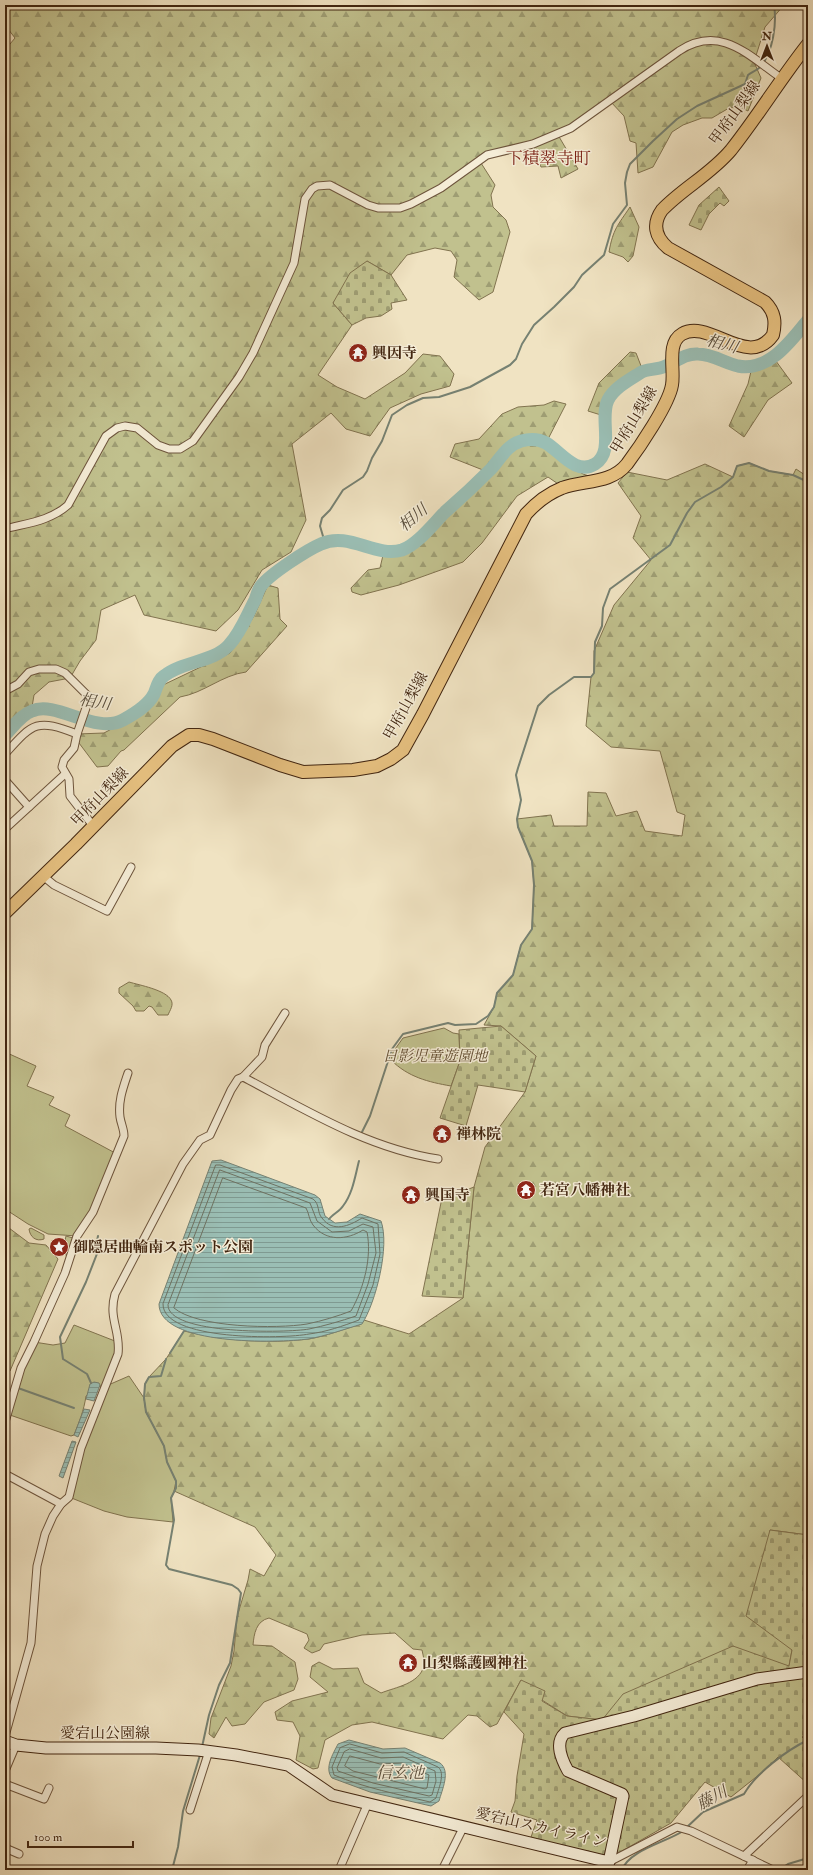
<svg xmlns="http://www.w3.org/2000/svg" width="813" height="1875" viewBox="0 0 813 1875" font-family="'IM FELL Double Pica','Noto Serif JP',serif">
<defs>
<pattern id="forest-firs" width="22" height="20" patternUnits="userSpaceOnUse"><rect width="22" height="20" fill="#c1c18e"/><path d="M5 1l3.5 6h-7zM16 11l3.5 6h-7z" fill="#9e9d73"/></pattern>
<pattern id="cemetery-stones" width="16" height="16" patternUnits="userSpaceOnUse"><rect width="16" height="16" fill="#c1c18e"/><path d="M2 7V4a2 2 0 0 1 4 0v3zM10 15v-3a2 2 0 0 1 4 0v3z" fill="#9e9d73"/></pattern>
<pattern id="water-rules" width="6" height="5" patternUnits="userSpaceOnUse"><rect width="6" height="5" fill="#9abeb4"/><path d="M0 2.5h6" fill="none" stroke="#7f9a91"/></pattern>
</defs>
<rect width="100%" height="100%" fill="#f0e3c2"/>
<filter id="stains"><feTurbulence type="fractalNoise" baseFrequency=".005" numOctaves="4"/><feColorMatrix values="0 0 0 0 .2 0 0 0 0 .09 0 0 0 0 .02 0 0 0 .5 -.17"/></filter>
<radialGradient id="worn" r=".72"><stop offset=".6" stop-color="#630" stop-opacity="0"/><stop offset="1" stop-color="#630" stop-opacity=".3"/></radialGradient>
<g fill="#c1c18e" stroke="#81734f">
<path d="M444,1028L453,1033L459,1034L460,1061L451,1086C428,1082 408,1077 391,1060L393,1052L403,1038Z"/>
<polygon points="5,1052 36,1066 27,1086 54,1097 49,1105 70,1115 65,1126 117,1154 93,1212 77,1236 48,1234 28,1224 5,1209"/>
<path d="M31,1228L44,1235V1239C36,1242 30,1237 29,1229Z"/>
<polygon points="66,1236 73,1238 74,1240 67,1259 64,1245"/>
<path d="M74,1325L120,1343L106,1386L129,1376L144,1398L146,1412L164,1446L169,1466L176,1481V1488L171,1498L173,1522L127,1517L104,1511L69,1497L104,1387H100V1385L86,1396C84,1410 79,1423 74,1435L71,1436L7,1414L34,1342L53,1345L65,1343Z"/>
</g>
<g fill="url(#forest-firs)" stroke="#81734f">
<polygon points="5,5 784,5 765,27 754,62 761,78 748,111 740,107 729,108 712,118 702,118 683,125 672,132 653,167 638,173 636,143 630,141 624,116 610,101 558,135 578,169 561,178 558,166 541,167 533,144 497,151 481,163 495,185 491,195 493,207 506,220 510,232 493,292 479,300 454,277 457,260 451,251 435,248 407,255 391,275 367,261 333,303 352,325 318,375 337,387 365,399 405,373 423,354 440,356 454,374 450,386 421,394 390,408 370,436 346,429 331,413 292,444 306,520 291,552 262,570 238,610 216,631 144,615 135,595 101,610 96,640 80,661 70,678 49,682 34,695 32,707 5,728 5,50 15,38 5,25"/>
<path d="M630,207L639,227L633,256L628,262L623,257L609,252C613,229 618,225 630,207Z"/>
<polygon points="630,352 636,353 643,371 615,391 601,415 588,411 599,383"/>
<polygon points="773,357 792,383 768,400 744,437 729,426 748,384 752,367 764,364"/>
<polygon points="554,401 566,404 546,443 559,460 583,474 601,480 564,488 548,477 517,496 482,543 463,562 399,585 361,595 352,592 351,588 368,570 380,568 384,551 402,550 412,544 488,472 450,457 455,444 479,439 502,414 518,407 544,405"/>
<path d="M749,463L769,471L793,475L796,469L808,477V1535L770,1530L792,1650L789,1666L602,1720L567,1716L542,1700L521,1680L497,1724L490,1727L477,1716L468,1715L443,1739L372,1722L352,1725L325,1740L318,1768L313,1769L296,1760L300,1736L293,1722L277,1720L275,1712L292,1701L328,1692L310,1677L312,1666L319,1662L333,1669L358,1668L364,1683L381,1693C396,1687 419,1684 424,1666C425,1662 423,1655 422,1650L413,1649L395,1633L362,1635L324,1644L320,1650L312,1653L304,1648L309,1640L307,1634L269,1618C256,1621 254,1634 253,1645L272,1646L295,1662L298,1679L294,1690L264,1702L245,1724L232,1726L226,1717L214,1738L209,1734L211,1718L231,1666L234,1651L237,1617L248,1580L250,1569L264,1576L276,1555L255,1527L174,1491L176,1481L167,1462L164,1446L146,1412L144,1398L145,1384L149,1377L166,1359L184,1331C224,1341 268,1344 309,1339C326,1336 344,1329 361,1324L364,1320L409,1334L463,1298L474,1187L485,1147L525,1092L536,1056L501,1026L484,1025L494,1007L497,993L513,975L521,945L532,929L534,885L532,861L518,827L517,819L551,815L554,826H587L588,792L606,793L616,816L637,811L645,831L682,836L685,815L677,812L660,751L611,747L586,726L591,677L594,673V651L614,605L651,560L633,538L641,516L618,483L627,472L667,480L705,464L733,477L737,466Z"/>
<path d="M268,585L278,588L280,619L287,626L246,672C222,675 204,693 180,697L124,750L121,751L108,766L97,767L76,739L77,734L104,733L134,717L152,701L157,691L163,685L230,653L254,616Z"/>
<path d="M129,982C139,985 166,990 171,1000C174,1005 170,1010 168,1015H158L152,1007L149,1006L144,1011H136L133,1006L119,993V988Z"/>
<polygon points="5,1225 29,1243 46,1245 58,1259 10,1371 5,1371"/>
</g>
<g fill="url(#cemetery-stones)" stroke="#81734f">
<polygon points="719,187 729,201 724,206 720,203 709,214 701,230 689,225 699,205"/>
<polygon points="367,261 391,275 407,300 391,303 392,309 381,316 366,318 352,325 333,303 350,273"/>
<polygon points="501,1026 536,1056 525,1092 478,1085 466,1126 440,1118 460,1061 459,1030"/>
<polygon points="474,1187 463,1298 422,1296 443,1193 461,1192"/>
<polygon points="770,1530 808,1535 808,1733 802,1737 808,1743 808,1784 778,1757 765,1770 731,1797 705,1782 671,1823 608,1859 530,1840 537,1820 511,1812 515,1801 517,1776 524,1734 504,1712 521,1680 545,1691 542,1701 567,1716 602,1720 623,1694 733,1646 789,1666 792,1650 746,1616"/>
</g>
<g fill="url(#water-rules)" stroke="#768172">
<path d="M221,1160L315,1195L320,1199L325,1216L335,1223L347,1222L360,1214L381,1221C390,1246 376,1302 362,1324C345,1329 326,1336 308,1339C279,1343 159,1346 159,1304L212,1161Z"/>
<polygon points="94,1382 99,1383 100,1385 94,1401 86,1399 90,1384"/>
<polygon points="84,1409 90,1410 78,1437 74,1435"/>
<polygon points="72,1441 76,1442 63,1478 59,1476"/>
<path d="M349,1740L383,1749L405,1748L440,1763C451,1771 442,1790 439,1801L431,1806L370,1792L332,1778C324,1768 333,1754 338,1744Z"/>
</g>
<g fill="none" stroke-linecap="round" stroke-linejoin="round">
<g stroke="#6e7262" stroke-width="1">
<path d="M216,1165H220L313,1199C320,1204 317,1213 322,1218C333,1233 349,1226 362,1218L378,1224L380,1254L373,1285L359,1320C343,1326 326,1332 309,1334C284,1339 162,1341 163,1304Z"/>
<path d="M220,1170L310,1203L317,1221L332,1232L349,1231L363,1224L373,1227L376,1253L368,1284L356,1316C341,1321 324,1326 309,1329C288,1333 167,1335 168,1305Z"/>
<path d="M223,1178L306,1208C309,1213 309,1220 313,1225C326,1242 347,1240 363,1230L367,1232C372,1257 364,1288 351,1311C338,1316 322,1321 307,1324C277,1329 197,1328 174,1308Z"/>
<path d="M350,1744L382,1753L404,1752L438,1767C446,1773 438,1790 436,1798L430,1802C397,1794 365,1788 334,1775L332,1767L340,1748Z"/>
<polygon points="350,1749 381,1758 403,1757 435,1771 436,1781 432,1795 429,1796 373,1783 338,1771 337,1768 344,1752"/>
<polygon points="350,1756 380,1764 402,1763 429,1775 427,1788 425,1789 353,1771 345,1766"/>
</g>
<g stroke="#768172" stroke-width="2">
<path d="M325,543L320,526L322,518L330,510L343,490L363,477L367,471L372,458L382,441L392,415L407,405L423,398L439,397L470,387L510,365L516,359L522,344L534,325L554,307L574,287L582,275L604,255L613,224L627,205L625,183L627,172L630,164L653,141L677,119L697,106L745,84L748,75C752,72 758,70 761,66C773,51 777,24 774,5"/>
<polyline points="362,1132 370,1116 392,1049 403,1034 448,1023 455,1025 476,1024 488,1016 494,1007 497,993 513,975 521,945 532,929 534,885 532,861 518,827 517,819 521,800 516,775 518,768 538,706 549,695 574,677 591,677 594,673 595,642 602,626 603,608 610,589 670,545 687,513 695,502 721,487 733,477 737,466 749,463 769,471 793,475 808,482"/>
<path d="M329,1219C333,1214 340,1211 343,1206C353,1193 355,1176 359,1161"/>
<polyline points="170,1353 184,1331"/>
<polyline points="166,1359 161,1376 149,1377 145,1384 144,1398 146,1412 164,1446 167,1462 176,1481 176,1488 171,1498 174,1520 166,1565 169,1569 232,1585 238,1589 241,1593 230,1663 219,1685 209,1715 202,1747"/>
<polyline points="91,1383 87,1374 63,1359 60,1337 86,1282 100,1246 97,1241 98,1236"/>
<polyline points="18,1388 74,1408"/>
<path d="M686,1828L703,1812L744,1794C756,1773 787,1750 808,1740"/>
<polyline points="172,1870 178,1847 183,1811 200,1755"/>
<path d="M622,1870C629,1850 667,1842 683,1831"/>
<polyline points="779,1870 788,1864 808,1858"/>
</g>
<path stroke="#9abeb4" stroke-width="13" d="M5,735C13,727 21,715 32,711C56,700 96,735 123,720C134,714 148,706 154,694C157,687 158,680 164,676C183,661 214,662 229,645C241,632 247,615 255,600C257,595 258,590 261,586C270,574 307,550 321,544C349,531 375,558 402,550C417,545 434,523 445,512C461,498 476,484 491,469C500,459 507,445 521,441C529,439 539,439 546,443C560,451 576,476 595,464C615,452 599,418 608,400C614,388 629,380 640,373C646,369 652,370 660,368C673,365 683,353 698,354C712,354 725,363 738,366C769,372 791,341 808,320"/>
<defs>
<g id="minor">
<path d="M5,529C28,523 50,521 68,505L106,436L117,428L125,426L137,428L158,445L169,449H180L193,441L239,377L253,353L294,263L305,199L312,189L317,186L330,185L368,205L378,208H400L411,204L441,188L487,155L533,144L571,128L679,51C720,24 748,55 781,78"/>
<polyline points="5,691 18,684 29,672 39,669 56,669 65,673 88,696 88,702 77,734"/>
<path d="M5,754C33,723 36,718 77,734L74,748L64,760L62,767L69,779L70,796L94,827"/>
<polyline points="5,780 29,807"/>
<polyline points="5,829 65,774"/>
<polyline points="43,876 54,885 107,911 131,867"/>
<path d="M243,1077C306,1110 367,1148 438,1159"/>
<path d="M5,1422L21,1368L34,1342L65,1273L77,1236L93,1212L124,1136C124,1129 121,1124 120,1117C118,1101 123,1088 128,1073"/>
<polyline points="5,1474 61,1504"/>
<path d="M5,1736L31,1643L37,1566L45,1534L53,1516L61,1504L69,1497L81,1448L118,1354C121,1331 108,1319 115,1294L183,1164L200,1140L210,1135L231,1090L238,1079L243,1077L262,1057L265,1045L285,1013"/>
<polyline points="5,1771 16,1745"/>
<polyline points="5,1784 44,1799 49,1788"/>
<polyline points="190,1810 209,1751"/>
<polyline points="5,1848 19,1854"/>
<polyline points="744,1856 808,1796"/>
<polyline points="609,1862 677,1827 691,1831 773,1870"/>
<polyline points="339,1870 368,1803"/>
<polyline points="442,1870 464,1826"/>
<polyline points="747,1870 753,1860"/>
</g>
<path id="secondary" d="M5,1741L16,1745L46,1748H156L198,1750L236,1755L288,1765L332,1795L609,1862L623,1796L622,1794L568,1771C562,1760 554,1743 565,1733L634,1716L757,1679L808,1672"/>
<path id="primary" d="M5,913L76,844L172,746L189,735H199L213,739L280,765L303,772L353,770L377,766L391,759L403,750L423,714L526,514C536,503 547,494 562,488C584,480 611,484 627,464C639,448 669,404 672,385C675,370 666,343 682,334C709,318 748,370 773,335C776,322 775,312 765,302L668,248C655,237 652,224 662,210C683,188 711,174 731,150C758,116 781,78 808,44"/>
</defs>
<use href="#minor" stroke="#6d543c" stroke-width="9"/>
<use href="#secondary" stroke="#412510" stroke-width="13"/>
<use href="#primary" stroke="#412510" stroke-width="14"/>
<use href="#minor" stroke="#f5edd7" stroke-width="7"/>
<use href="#secondary" stroke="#f5edd7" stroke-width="11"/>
<use href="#primary" stroke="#e8c281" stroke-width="12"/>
</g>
<defs>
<symbol id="temple-disc" viewBox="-11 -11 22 22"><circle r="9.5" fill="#8f2418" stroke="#f5edd7"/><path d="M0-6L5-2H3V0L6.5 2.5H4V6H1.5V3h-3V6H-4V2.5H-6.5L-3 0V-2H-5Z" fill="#fff"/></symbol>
<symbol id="sight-disc" viewBox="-11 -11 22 22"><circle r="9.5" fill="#8f2418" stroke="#f5edd7"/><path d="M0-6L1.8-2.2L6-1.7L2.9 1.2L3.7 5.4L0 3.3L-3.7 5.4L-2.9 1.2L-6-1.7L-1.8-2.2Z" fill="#fff"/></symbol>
</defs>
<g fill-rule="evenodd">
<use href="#temple-disc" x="347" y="342" width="22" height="22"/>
<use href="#temple-disc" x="431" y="1123" width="22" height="22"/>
<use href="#temple-disc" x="515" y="1179" width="22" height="22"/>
<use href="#temple-disc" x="400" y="1184" width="22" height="22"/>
<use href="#sight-disc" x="48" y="1236" width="22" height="22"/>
<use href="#temple-disc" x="397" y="1652" width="22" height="22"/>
</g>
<g text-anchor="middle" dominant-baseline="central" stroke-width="3" stroke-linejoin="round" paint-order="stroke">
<g font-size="15" fill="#412510" stroke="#f5edd7">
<text transform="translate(735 113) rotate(-54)">甲府山梨線</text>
<text transform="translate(634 420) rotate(-59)">甲府山梨線</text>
<text transform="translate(406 706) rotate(-61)">甲府山梨線</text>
<text transform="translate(100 797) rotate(-46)">甲府山梨線</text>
<text x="105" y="1733">愛宕山公園線</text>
<text transform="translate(541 1828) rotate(13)">愛宕山スカイライン</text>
</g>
<g font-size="15" font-weight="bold" fill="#412510" stroke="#f5edd7" text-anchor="start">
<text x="372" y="353">興因寺</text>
<text x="456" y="1134">禅林院</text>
<text x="540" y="1190">若宮八幡神社</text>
<text x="425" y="1195">興国寺</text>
<text x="73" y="1247">御隠居曲輪南スポット公園</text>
<text x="422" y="1663">山梨縣護國神社</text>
</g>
<g font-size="15" font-style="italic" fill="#614c30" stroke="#f5edd7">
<text x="435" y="1056">日影児童遊園地</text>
</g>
<g font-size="16" font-style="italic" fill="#574b39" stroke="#f5edd7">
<text transform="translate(722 344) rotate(15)">相川</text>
<text transform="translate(413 518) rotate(-40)">相川</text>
<text transform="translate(95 702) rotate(9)">相川</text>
<text x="400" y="1773">信玄池</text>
<text transform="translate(712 1798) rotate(-28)">藤川</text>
</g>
<g font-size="17" fill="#7a1f14" stroke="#f5edd7">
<text x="548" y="158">下積翠寺町</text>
</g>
</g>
<rect width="813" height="1875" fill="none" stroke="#f0e3c2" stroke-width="20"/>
<rect x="6" y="6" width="801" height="1863" fill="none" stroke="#412510" stroke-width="2"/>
<rect x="10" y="10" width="793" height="1855" fill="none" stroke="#412510"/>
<g transform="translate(767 46)" stroke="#f5edd7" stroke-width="3" paint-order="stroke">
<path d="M0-3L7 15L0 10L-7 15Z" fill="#412510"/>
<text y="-6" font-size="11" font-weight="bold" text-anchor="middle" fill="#412510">N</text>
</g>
<path d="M28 1841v6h105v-6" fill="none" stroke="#412510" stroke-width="2"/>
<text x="34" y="1841" font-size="12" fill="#412510" stroke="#f5edd7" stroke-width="3" paint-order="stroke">100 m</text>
<rect width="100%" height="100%" filter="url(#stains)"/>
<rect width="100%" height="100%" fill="url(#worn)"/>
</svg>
